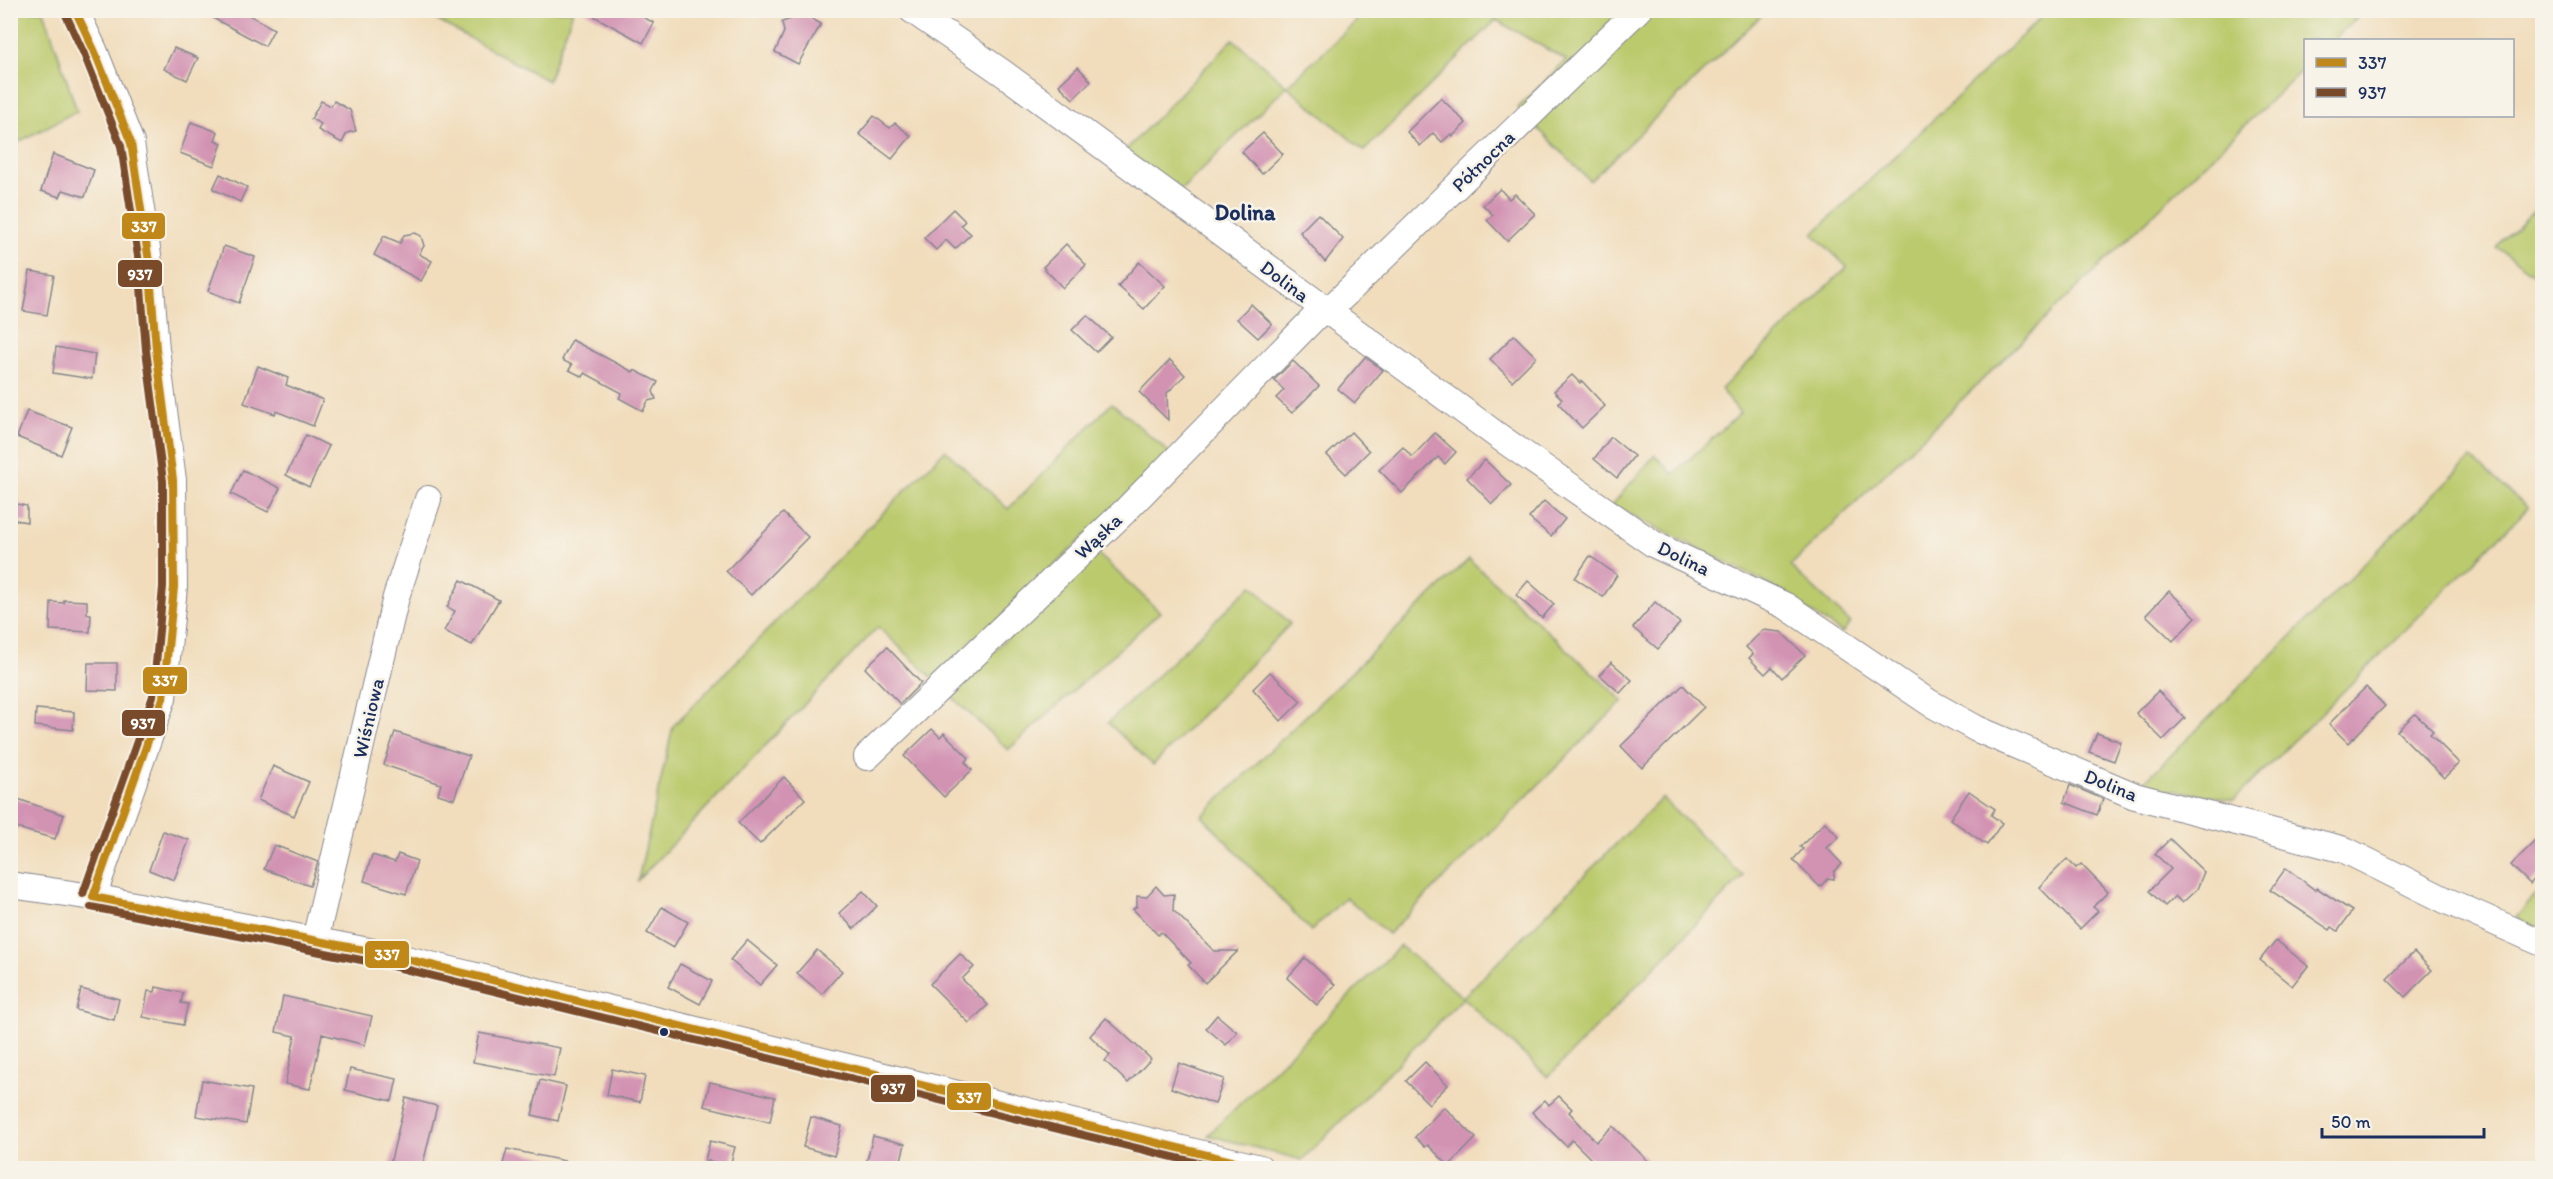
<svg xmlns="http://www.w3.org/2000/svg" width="2553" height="1179" viewBox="0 0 2553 1179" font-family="Itim,sans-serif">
<rect width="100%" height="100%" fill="#f7f3e8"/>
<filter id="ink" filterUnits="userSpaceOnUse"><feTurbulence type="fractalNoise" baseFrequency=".0167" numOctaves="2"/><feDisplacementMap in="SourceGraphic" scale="12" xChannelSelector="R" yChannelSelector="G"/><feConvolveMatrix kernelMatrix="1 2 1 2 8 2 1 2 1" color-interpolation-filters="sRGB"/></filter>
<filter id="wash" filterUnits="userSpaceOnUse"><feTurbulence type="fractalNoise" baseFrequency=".008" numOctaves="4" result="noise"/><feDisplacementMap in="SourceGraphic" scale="24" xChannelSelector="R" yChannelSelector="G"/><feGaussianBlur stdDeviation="1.35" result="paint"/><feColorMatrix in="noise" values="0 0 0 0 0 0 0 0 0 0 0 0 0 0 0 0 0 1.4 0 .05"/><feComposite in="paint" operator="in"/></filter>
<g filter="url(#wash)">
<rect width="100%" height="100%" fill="#f1ddbc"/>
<g fill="#bbca6d" stroke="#6b7c66" stroke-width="1.5">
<polygon points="11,10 44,11 77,111 11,146"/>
<polygon points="420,11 573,11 548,81"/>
<polygon points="1367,11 1766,11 1590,181 1518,108 1566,60 1496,20 1364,151 1287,86 1181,190 1125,151 1233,39 1287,86"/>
<polygon points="2048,11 2364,11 2333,40 2306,40 2305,67 1790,566 1851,623 1842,633 1766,583 1612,505 1655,455 1673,474 1740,413 1721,389 1847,267 1813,234"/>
<polygon points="2542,202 2542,279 2496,247"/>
<polygon points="1112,403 1170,453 936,681 878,627 638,880 673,726 945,450 1008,509"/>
<polygon points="2471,458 2528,508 2234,800 2141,785"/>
<polygon points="1096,552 1160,612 1008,750 949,694"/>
<polygon points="1469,559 1623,701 1388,934 1346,897 1311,931 1202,816"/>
<polygon points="1252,585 1290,624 1153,765 1108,723"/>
<polygon points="1662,798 1743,876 1548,1077 1463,998 1302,1160 1208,1135 1400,946 1463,997"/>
<polygon points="2542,889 2542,931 2516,917"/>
</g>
<g id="blocks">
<g fill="#d292b2">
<polygon points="198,10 240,10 274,29 265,46"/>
<polygon points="583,10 641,12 643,17 654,23 643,43"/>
<polygon points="797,10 821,24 798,64 775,52 784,32 782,22 791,19"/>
<polygon points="174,48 198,58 187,80 164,69"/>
<polygon points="1078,67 1091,81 1073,99 1059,85"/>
<polygon points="1441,98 1466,123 1453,136 1451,134 1442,142 1433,133 1420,146 1407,132"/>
<polygon points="321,101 331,106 334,101 350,110 356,131 347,133 342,143 318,130 321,124 311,119"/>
<polygon points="874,116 890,128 895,123 911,136 892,159 859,134"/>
<polygon points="191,122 218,132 215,140 222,143 214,166 180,153"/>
<polygon points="1263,133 1283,154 1262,174 1242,152"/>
<polygon points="53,154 94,170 85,197 63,190 60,197 41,191"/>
<polygon points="220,174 247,187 240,202 213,189"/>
<polygon points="1500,189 1509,199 1515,194 1535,214 1507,241 1487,220 1493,215 1483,205"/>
<polygon points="953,209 965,221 961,225 971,234 955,249 946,240 936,250 924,238"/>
<polygon points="1318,214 1343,239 1325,262 1300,232"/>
<polygon points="415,233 421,236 424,246 419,254 432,261 421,281 374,255 384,236 400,243 404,235"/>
<polygon points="1066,244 1086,265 1063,288 1043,267"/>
<polygon points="224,246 255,257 239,303 208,291"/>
<polygon points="1139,262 1165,286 1144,309 1118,286"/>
<polygon points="30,271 54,275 47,315 23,311"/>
<polygon points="1251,304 1272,324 1258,338 1237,319"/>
<polygon points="1087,315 1111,337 1096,352 1072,330"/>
<polygon points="1514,335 1536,357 1512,381 1490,359"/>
<polygon points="572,340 633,372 634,370 658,382 653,391 656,399 648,401 643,411 619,398 622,393 585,373 583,377 569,370 572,365 562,360"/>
<polygon points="56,347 95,354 92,379 53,373"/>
<polygon points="1365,357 1383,370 1355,403 1338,389"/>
<polygon points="1170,360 1185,375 1167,393 1168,420 1139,392"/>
<polygon points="1293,361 1319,386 1292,413 1276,398 1284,390 1274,380"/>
<polygon points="258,366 288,378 286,385 323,400 313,426 276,411 275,414 244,403"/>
<polygon points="1572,375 1580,383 1582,381 1605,406 1582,428 1558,403 1562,399 1554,391"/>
<polygon points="27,411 72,427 61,455 17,437"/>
<polygon points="1351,432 1369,451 1346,474 1327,455"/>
<polygon points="1435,433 1456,452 1445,464 1438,457 1402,493 1379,470 1403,447 1412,457"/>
<polygon points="306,435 329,446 309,487 286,475"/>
<polygon points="1611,437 1634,456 1617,478 1594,459"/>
<polygon points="1485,460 1511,485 1492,504 1467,478"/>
<polygon points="243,470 280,488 268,512 231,494"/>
<polygon points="1544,501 1565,519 1551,536 1529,518"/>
<polygon points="12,503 27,506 27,522 10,519"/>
<polygon points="783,513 808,537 751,595 726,571"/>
<polygon points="1590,556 1617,575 1603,597 1575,578"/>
<polygon points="461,580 499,600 472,645 444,631 455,611 447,607"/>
<polygon points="1528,581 1554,604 1542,618 1516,595"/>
<polygon points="2169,591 2196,617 2173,641 2146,615"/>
<polygon points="64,600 87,601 87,614 91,614 90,632 50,630 51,602 64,603"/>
<polygon points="1655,602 1680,623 1658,649 1633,628"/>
<polygon points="1763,630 1781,632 1805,655 1782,678 1772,667 1765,674 1749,658 1753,654 1746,647"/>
<polygon points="887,647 921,683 900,704 865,668"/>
<polygon points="1611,662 1632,680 1620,693 1600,675"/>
<polygon points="88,663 117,663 117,691 87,690"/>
<polygon points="1270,672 1301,701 1281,721 1253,689"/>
<polygon points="1683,685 1704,707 1642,768 1621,746"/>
<polygon points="2366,687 2385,706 2348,743 2329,724"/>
<polygon points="2158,691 2185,718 2163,740 2136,713"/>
<polygon points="36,709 74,712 73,730 35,726"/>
<polygon points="2415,714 2433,731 2430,734 2459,763 2444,778 2397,731"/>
<polygon points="932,729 940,737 944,733 969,758 965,762 972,770 944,797 904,756"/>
<polygon points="395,732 469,756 454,799 438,794 441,784 384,765"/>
<polygon points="2097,733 2121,742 2114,761 2089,752"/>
<polygon points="273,766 309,782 294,816 258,800"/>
<polygon points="784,777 805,799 760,844 738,823"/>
<polygon points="2070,785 2103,799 2097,815 2064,802"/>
<polygon points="1969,791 1995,809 1991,815 2002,823 1987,845 1950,819"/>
<polygon points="15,798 64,815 55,839 10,826 10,812"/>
<polygon points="1825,822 1839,837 1827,848 1842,864 1834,872 1834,879 1828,878 1820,887 1793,860 1803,849 1800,847"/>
<polygon points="163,831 189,840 174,880 149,870"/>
<polygon points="2542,834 2542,871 2530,884 2511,865"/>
<polygon points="2170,839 2204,872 2197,889 2182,903 2175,896 2165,906 2149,891 2171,869 2155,854"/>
<polygon points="274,845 318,862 310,886 264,869"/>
<polygon points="398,854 417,861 406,894 364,881 372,855 395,862"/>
<polygon points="2067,859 2076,868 2081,864 2108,892 2093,907 2098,911 2080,929 2039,887"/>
<polygon points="2286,868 2315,890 2317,888 2352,911 2338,931 2332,927 2330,930 2270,890"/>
<polygon points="1156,886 1164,895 1174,894 1173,910 1214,951 1238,951 1205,983 1188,965 1191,963 1161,932 1158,935 1133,909 1137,906 1137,896 1146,897"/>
<polygon points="863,891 877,906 854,929 839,913"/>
<polygon points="662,907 688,922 673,948 647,933"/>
<polygon points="747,940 777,965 760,985 730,960"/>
<polygon points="2276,940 2308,966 2292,986 2260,960"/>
<polygon points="817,950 842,971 822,994 797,973"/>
<polygon points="2414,952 2432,970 2405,997 2387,979"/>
<polygon points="960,954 974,967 962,979 988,1005 969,1023 930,984"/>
<polygon points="1305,958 1335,985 1317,1005 1287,978"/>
<polygon points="680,964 712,981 700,1004 668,987"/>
<polygon points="156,987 183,993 181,1003 188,1004 183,1025 143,1017 148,991 155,992"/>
<polygon points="81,989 119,999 114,1020 76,1010"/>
<polygon points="283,996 372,1016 365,1045 322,1034 310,1089 285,1084 295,1036 276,1032"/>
<polygon points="1217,1015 1237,1032 1226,1045 1206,1028"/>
<polygon points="1106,1018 1151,1059 1128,1083 1105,1061 1110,1055 1090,1036"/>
<polygon points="479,1033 560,1048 554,1077 473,1062"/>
<polygon points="1425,1062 1448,1085 1429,1104 1406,1081"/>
<polygon points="1179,1063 1224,1079 1215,1104 1171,1088"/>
<polygon points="350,1069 397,1079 392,1101 345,1090"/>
<polygon points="612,1069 645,1076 640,1102 607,1095"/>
<polygon points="202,1080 252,1089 246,1124 196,1116"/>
<polygon points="540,1080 566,1086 558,1121 532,1115"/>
<polygon points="710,1082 775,1097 770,1122 704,1106"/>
<polygon points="1559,1096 1572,1109 1569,1112 1596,1142 1613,1126 1655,1168 1600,1168 1572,1140 1566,1146 1532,1112 1545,1100 1549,1105"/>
<polygon points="406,1098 437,1106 422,1168 389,1168"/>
<polygon points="1444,1107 1476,1138 1449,1166 1428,1145 1425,1147 1415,1137"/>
<polygon points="811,1117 842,1126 834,1156 803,1147"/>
<polygon points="873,1136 905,1144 899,1168 884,1168 866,1164"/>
<polygon points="710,1141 735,1147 730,1166 705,1160"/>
<polygon points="507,1149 565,1161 564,1168 502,1168"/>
</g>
</g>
</g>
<g filter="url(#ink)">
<use href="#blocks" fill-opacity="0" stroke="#86868d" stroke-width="1.5"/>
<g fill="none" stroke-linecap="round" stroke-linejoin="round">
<defs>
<g id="minor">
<polyline points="75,10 94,50 131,143 149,262 156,349 173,480 174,587 163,698 93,897"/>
<polyline points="912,10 1003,73 1498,436 1655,545 1786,606 1930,703 1977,729 2135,796 2345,850 2445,900 2542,943"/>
<polyline points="1327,312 1638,10"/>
<polyline points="867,757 1125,511 1323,309"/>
<polyline points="10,885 93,897 394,956 1260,1168"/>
<polyline points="315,940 396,597 428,499"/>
</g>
</defs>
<use href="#minor" stroke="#86868d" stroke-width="28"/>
<use href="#minor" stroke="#fff" stroke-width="26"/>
<defs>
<g id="bus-1">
<polyline points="75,10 94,50 131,143 149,262 156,349 173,480 174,587 163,698 93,897"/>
<polyline points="93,897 394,956 1260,1168"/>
</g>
<g id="bus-2">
<polyline points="66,15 84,54 121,146 139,263 146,350 163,481 163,587 153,696 83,894"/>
<polyline points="91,907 392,966 1218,1168"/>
</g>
</defs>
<use href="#bus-1" stroke="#f7f3e8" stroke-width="12"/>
<use href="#bus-2" stroke="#f7f3e8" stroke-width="12"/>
<use href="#bus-1" stroke="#c08818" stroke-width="8"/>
<use href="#bus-2" stroke="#7a4b2a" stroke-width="8"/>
</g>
</g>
<circle fill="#1b2f5e" stroke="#f7f3e8" stroke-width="2" cx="664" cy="1032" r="5"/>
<g text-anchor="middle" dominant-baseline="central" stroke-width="5" stroke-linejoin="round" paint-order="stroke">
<g font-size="20" fill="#1b2f5e" stroke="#f7f3e8">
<text transform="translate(1483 161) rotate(-44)">Północna</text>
<text transform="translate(1285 281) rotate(37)">Dolina</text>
<text transform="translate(1098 536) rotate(-44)">Wąska</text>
<text transform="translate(1684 558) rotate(26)">Dolina</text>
<text transform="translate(368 718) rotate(-77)">Wiśniowa</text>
<text transform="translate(2111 785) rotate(22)">Dolina</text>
</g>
<g font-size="22" font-weight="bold" fill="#1b2f5e" stroke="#f7f3e8">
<text x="1245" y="212">Dolina</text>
</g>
</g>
<g stroke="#f7f3e8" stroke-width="2">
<rect x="121" y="212" width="45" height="28" rx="6" fill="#c08818"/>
<rect x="117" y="259" width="46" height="29" rx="6" fill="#7a4b2a"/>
<rect x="142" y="666" width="46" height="29" rx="6" fill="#c08818"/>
<rect x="121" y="709" width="45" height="28" rx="6" fill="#7a4b2a"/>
<rect x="364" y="940" width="46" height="29" rx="6" fill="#c08818"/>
<rect x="870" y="1074" width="46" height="29" rx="6" fill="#7a4b2a"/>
<rect x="946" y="1082" width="46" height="29" rx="6" fill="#c08818"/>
</g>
<g font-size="16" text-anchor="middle" font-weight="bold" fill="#fff">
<text x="144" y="232">337</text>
<text x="140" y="280">937</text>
<text x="165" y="686">337</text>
<text x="143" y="729">937</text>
<text x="387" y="960">337</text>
<text x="893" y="1094">937</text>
<text x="969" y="1103">337</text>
</g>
<rect width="2553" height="1179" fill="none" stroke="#f7f3e8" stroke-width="36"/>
<rect x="2304" y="39" width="210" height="78" fill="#f7f3e8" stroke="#9fa5b1" stroke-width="1.5"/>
<rect x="2316" y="58" width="30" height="9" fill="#c08818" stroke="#9fa5b1" stroke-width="1.5"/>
<text x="2358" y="69" font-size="18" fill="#1b2f5e">337</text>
<rect x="2316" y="88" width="30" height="9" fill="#7a4b2a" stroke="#9fa5b1" stroke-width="1.5"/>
<text x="2358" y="99" font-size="18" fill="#1b2f5e">937</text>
<path d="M2322 1128v9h162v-9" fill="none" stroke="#1b2f5e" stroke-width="3"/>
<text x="2331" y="1128" font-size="18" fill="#1b2f5e" stroke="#f7f3e8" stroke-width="4.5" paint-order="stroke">50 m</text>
</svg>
